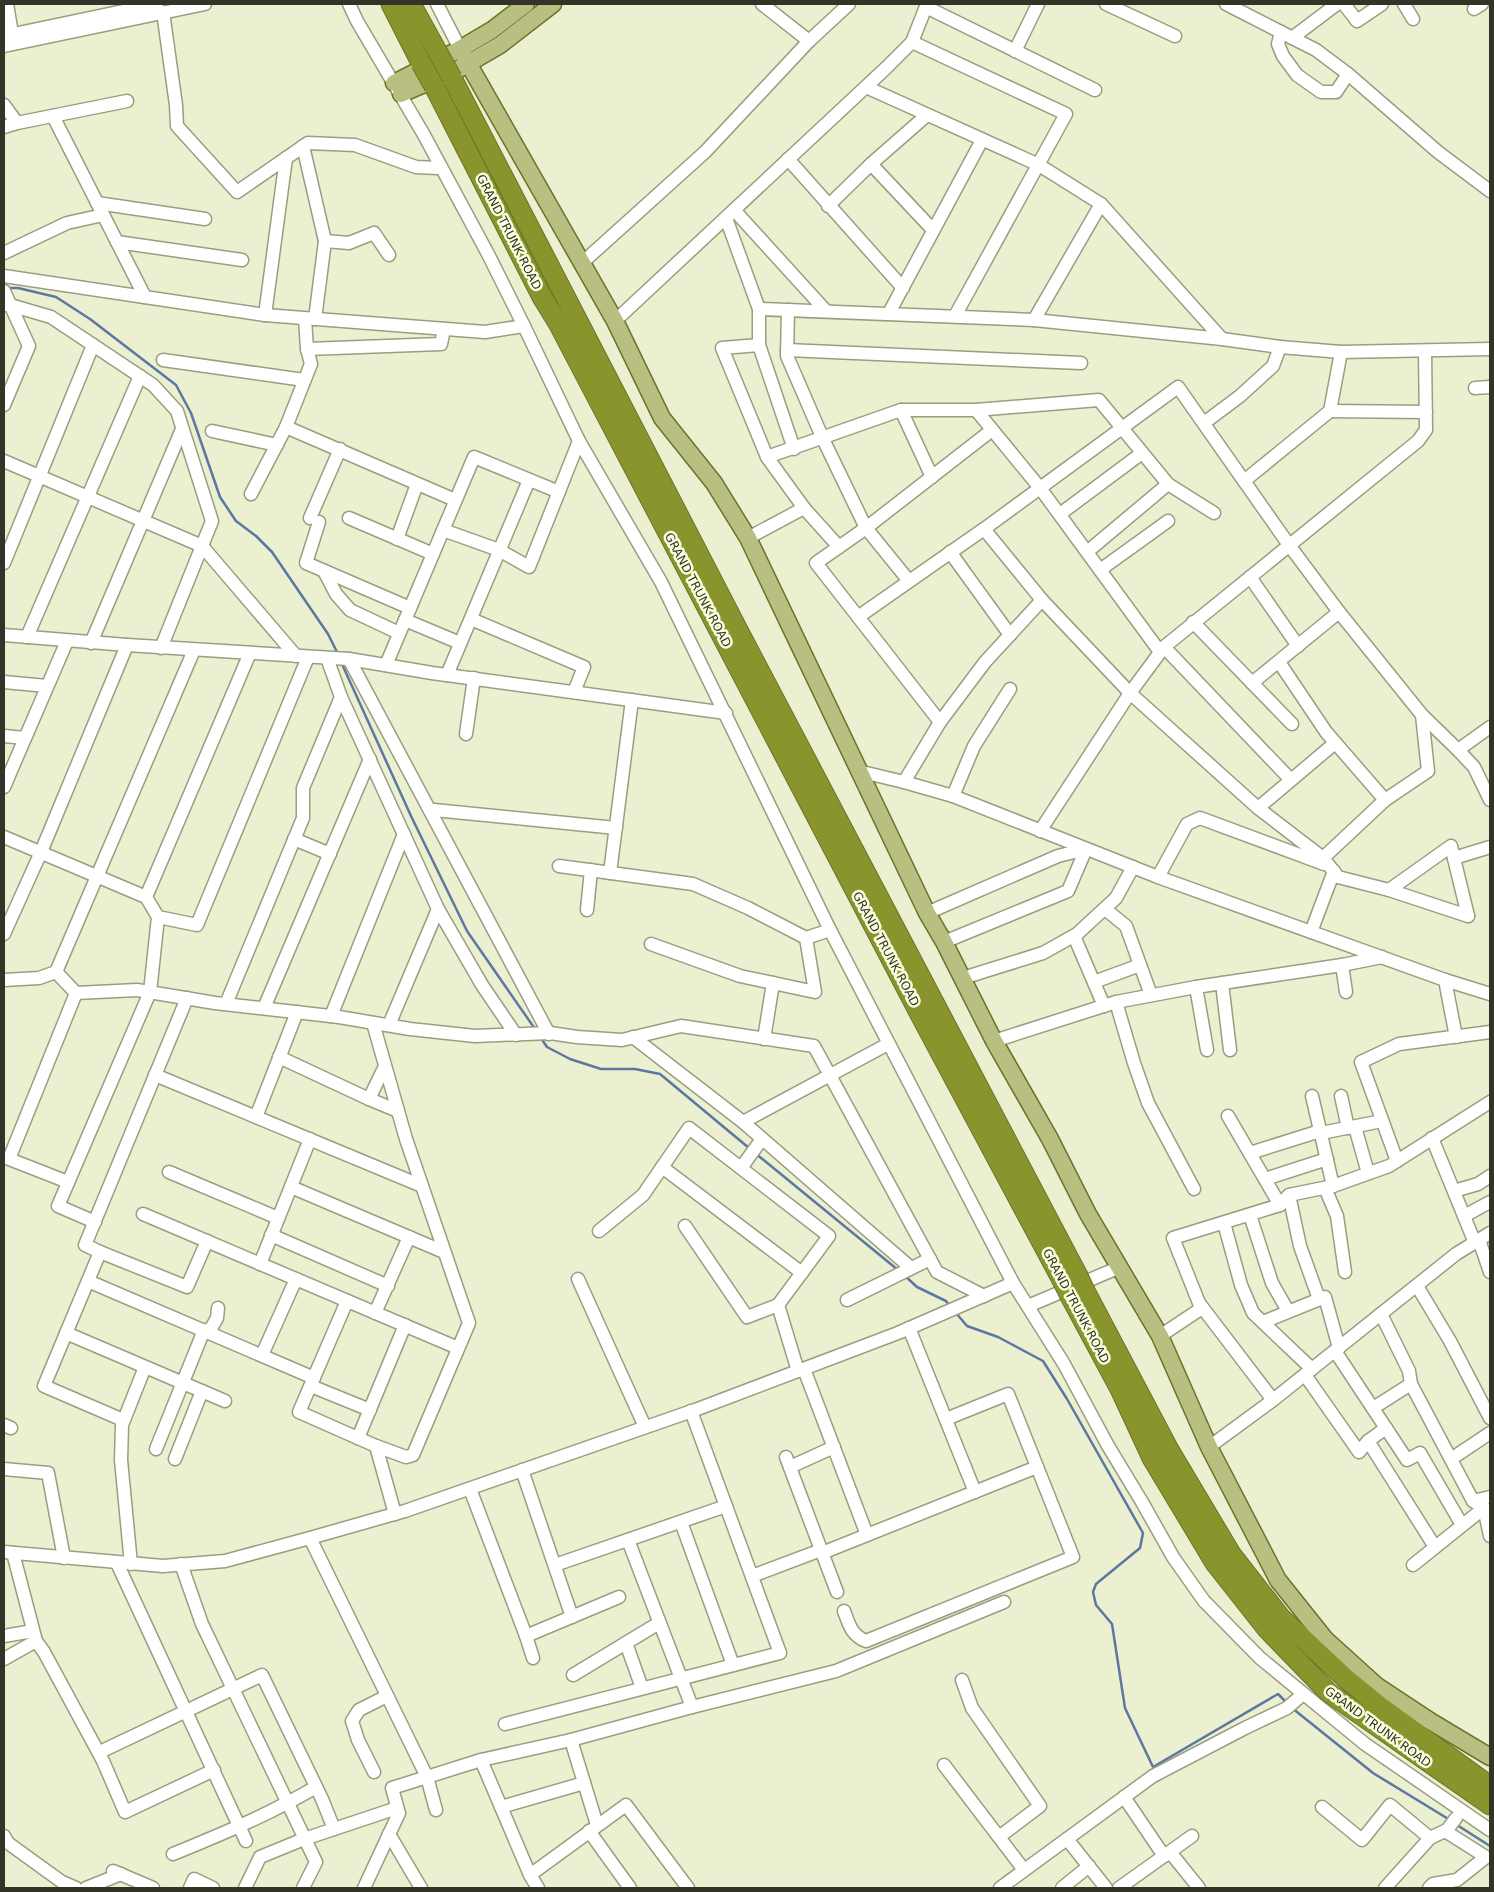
<svg xmlns="http://www.w3.org/2000/svg" width="1494" height="1892" viewBox="0 0 1494 1892" font-family="'DejaVu Sans',sans-serif">
<rect width="100%" height="100%" fill="#ebf1d0"/>
<g fill="none" stroke-linecap="round" stroke-linejoin="round">
<g stroke="#5e76a2" stroke-width="2.5">
<polyline points="8,288 18,288 56,297 90,319 176,385 191,413 220,497 236,521 256,536 272,552 328,634 338,654"/>
<polyline points="342,664 411,816 467,931 535,1029"/>
<polyline points="541,1038 547,1047 570,1059 601,1069 635,1069 660,1074 749,1148"/>
<polyline points="755,1153 898,1270"/>
<polyline points="904,1275 917,1287 946,1301 949,1305"/>
<polyline points="956,1313 967,1326 998,1337 1043,1361 1067,1399 1143,1533 1140,1548 1096,1584 1093,1592 1096,1605 1112,1624 1125,1708 1153,1767 1278,1694 1286,1702"/>
<polyline points="1292,1708 1373,1773 1450,1820"/>
<polyline points="1457,1825 1490,1846"/>
</g>
<defs>
<g id="minor">
<polyline points="7,4 12,34"/>
<polyline points="349,4 357,21 424,135 488,254 524,326 579,441 661,582 830,930 1013,1283 1064,1364 1107,1444 1142,1502 1173,1557 1204,1601 1260,1658 1365,1744 1490,1830"/>
<polyline points="437,4 460,49"/>
<polyline points="762,4 809,41"/>
<polyline points="1106,4 1175,36"/>
<polyline points="1226,4 1316,50 1348,74 1438,152 1490,191"/>
<polyline points="1344,4 1357,21 1382,4"/>
<polyline points="1404,4 1413,19"/>
<polyline points="926,7 1095,90"/>
<polyline points="1474,9 1482,4"/>
<polyline points="163,12 176,105 177,126 237,192 308,143 355,145 416,167 437,168"/>
<polyline points="1281,32 1278,44 1283,56 1297,75 1321,92 1336,92 1348,74"/>
<polyline points="4,36 157,4"/>
<polyline points="1292,38 1337,4"/>
<polyline points="912,42 1066,114 955,316"/>
<polyline points="4,46 205,4"/>
<polyline points="1015,51 1038,4"/>
<polyline points="866,87 1039,165 1101,204 1222,339"/>
<polyline points="4,105 17,123"/>
<polyline points="53,116 145,297"/>
<polyline points="4,127 17,123 127,101"/>
<polyline points="303,146 325,241 315,319"/>
<polyline points="788,159 903,288"/>
<polyline points="871,164 933,230"/>
<polyline points="97,203 205,219"/>
<polyline points="828,206 871,164 927,115"/>
<polyline points="734,210 826,311"/>
<polyline points="726,218 759,309 759,345 794,449"/>
<polyline points="325,241 349,243 374,233 389,255"/>
<polyline points="117,242 242,260"/>
<polyline points="4,253 67,223 103,215"/>
<polyline points="582,263 705,152 809,41 849,4"/>
<polyline points="4,276 265,315 485,332 524,326"/>
<polyline points="4,291 29,346 4,405"/>
<polyline points="4,305 10,305 51,317 153,385 177,411 212,521 161,648"/>
<polyline points="759,309 1034,320 1222,339 1280,347 1341,352 1490,349"/>
<polyline points="788,310 787,356 823,439 866,528 909,581"/>
<polyline points="889,313 982,140"/>
<polyline points="265,315 286,158"/>
<polyline points="1034,320 1101,204"/>
<polyline points="615,321 886,68 912,42 927,4"/>
<polyline points="759,345 722,348 767,457 804,508 839,547"/>
<polyline points="307,349 441,344 444,329"/>
<polyline points="787,350 1081,363"/>
<polyline points="163,360 304,380"/>
<polyline points="1475,388 1490,387"/>
<polyline points="901,410 932,477"/>
<polyline points="976,410 1040,488 1160,652"/>
<polyline points="1330,411 1426,412"/>
<polyline points="1204,423 1240,396 1273,366 1280,347"/>
<polyline points="286,427 455,500"/>
<polyline points="212,431 277,445"/>
<polyline points="767,457 901,410 976,410 1099,400 1168,484 1214,513"/>
<polyline points="4,461 202,546 296,656"/>
<polyline points="1244,481 1330,411 1341,352"/>
<polyline points="251,494 286,427 311,364 307,349 305,319"/>
<polyline points="1060,514 1142,453"/>
<polyline points="310,518 340,449"/>
<polyline points="349,518 433,554"/>
<polyline points="319,522 306,563 410,608"/>
<polyline points="984,529 1042,600 1130,693 1258,808 1323,858 1338,877 1389,890 1468,916"/>
<polyline points="443,530 499,550 529,567 579,441"/>
<polyline points="748,538 804,508"/>
<polyline points="397,539 417,484"/>
<polyline points="950,552 1010,635"/>
<polyline points="1087,552 1168,484"/>
<polyline points="4,563 93,345"/>
<polyline points="1100,570 1168,521"/>
<polyline points="324,571 336,594 350,610 399,633"/>
<polyline points="1250,577 1298,646"/>
<polyline points="858,617 984,529 1178,387 1289,545 1339,612 1422,715 1458,750 1474,767 1490,800"/>
<polyline points="471,619 584,667 574,692"/>
<polyline points="405,620 460,643"/>
<polyline points="1193,622 1292,724"/>
<polyline points="4,635 127,645 349,659 432,673 726,713"/>
<polyline points="27,637 140,376"/>
<polyline points="91,643 182,429"/>
<polyline points="1164,647 1291,780"/>
<polyline points="327,658 341,697 438,909 482,985 516,1035"/>
<polyline points="349,659 549,1034"/>
<polyline points="1279,662 1326,732 1385,800"/>
<polyline points="386,665 474,457 559,492"/>
<polyline points="447,675 529,480"/>
<polyline points="4,682 47,686"/>
<polyline points="1252,683 1339,612"/>
<polyline points="940,722 816,563 866,528 992,430"/>
<polyline points="466,734 474,678"/>
<polyline points="4,736 25,738"/>
<polyline points="1458,750 1490,727"/>
<polyline points="858,771 904,782 953,796 1158,877 1445,980 1490,994"/>
<polyline points="904,782 940,722 985,662 1042,600"/>
<polyline points="4,787 67,641"/>
<polyline points="953,796 974,746 1010,689"/>
<polyline points="1258,808 1335,743"/>
<polyline points="434,810 616,828"/>
<polyline points="1040,831 1130,693 1164,647 1418,441 1426,430 1425,351"/>
<polyline points="4,837 146,897"/>
<polyline points="294,839 330,854"/>
<polyline points="1323,858 1385,800 1428,771 1422,715"/>
<polyline points="1454,858 1490,847"/>
<polyline points="559,866 693,884 748,908 806,938 815,992 740,976 651,944"/>
<polyline points="610,873 632,700"/>
<polyline points="1158,877 1187,824 1200,818 1324,864"/>
<polyline points="1389,890 1451,846 1468,916"/>
<polyline points="1105,909 1126,926 1151,995"/>
<polyline points="587,910 591,870"/>
<polyline points="927,913 1058,856 1086,849"/>
<polyline points="158,917 197,925 308,657"/>
<polyline points="1311,932 1334,871"/>
<polyline points="4,934 41,852 127,645"/>
<polyline points="1074,936 1104,1006"/>
<polyline points="806,938 830,930"/>
<polyline points="944,942 1068,891 1086,849"/>
<polyline points="1342,965 1346,992"/>
<polyline points="56,972 76,993 137,990 215,1003 339,1017 410,1029 475,1036 550,1033 577,1037 622,1040 681,1026 814,1046 937,1272 984,1296"/>
<polyline points="963,978 1043,953 1077,934 1116,898 1133,867"/>
<polyline points="4,980 39,978 56,972 194,650"/>
<polyline points="1445,980 1456,1037"/>
<polyline points="1094,982 1140,965"/>
<polyline points="1222,983 1230,1050"/>
<polyline points="1196,987 1207,1050"/>
<polyline points="1116,1002 1134,1063 1148,1103 1194,1189"/>
<polyline points="226,1004 303,818 303,788 341,697"/>
<polyline points="264,1008 370,759"/>
<polyline points="331,1016 404,834"/>
<polyline points="373,1023 406,1139 469,1323 413,1455 406,1457 376,1446"/>
<polyline points="389,1025 438,909"/>
<polyline points="633,1037 743,1122 911,1268"/>
<polyline points="764,1039 773,983"/>
<polyline points="994,1041 1116,1002 1196,987 1342,965 1382,957"/>
<polyline points="279,1057 369,1099 385,1066"/>
<polyline points="155,1075 422,1186"/>
<polyline points="1312,1096 1333,1186"/>
<polyline points="1341,1096 1348,1128"/>
<polyline points="369,1099 398,1111"/>
<polyline points="1228,1116 1280,1205"/>
<polyline points="256,1117 297,1012"/>
<polyline points="743,1122 888,1044"/>
<polyline points="1355,1127 1368,1173"/>
<polyline points="1321,1133 1382,1121"/>
<polyline points="1432,1138 1475,1243"/>
<polyline points="1250,1153 1320,1131"/>
<polyline points="1397,1161 1361,1062 1399,1044 1490,1032"/>
<polyline points="662,1167 802,1273"/>
<polyline points="741,1168 762,1139"/>
<polyline points="169,1172 278,1218"/>
<polyline points="1265,1179 1327,1159"/>
<polyline points="68,1182 9,1159 76,993"/>
<polyline points="291,1187 444,1252"/>
<polyline points="1325,1188 1337,1216 1345,1272"/>
<polyline points="1454,1191 1478,1184 1490,1176"/>
<polyline points="1289,1195 1300,1246 1319,1299"/>
<polyline points="143,1214 458,1348"/>
<polyline points="1250,1215 1272,1283 1288,1311"/>
<polyline points="1464,1216 1490,1202"/>
<polyline points="95,1222 58,1206 150,992 158,917 146,897 250,653"/>
<polyline points="1224,1223 1241,1285 1253,1313 1312,1369"/>
<polyline points="685,1226 747,1317 778,1305"/>
<polyline points="599,1231 643,1195 689,1128 829,1236 778,1305 798,1371"/>
<polyline points="271,1235 388,1286"/>
<polyline points="1479,1240 1490,1272"/>
<polyline points="100,1252 187,1287 207,1241"/>
<polyline points="260,1264 310,1139"/>
<polyline points="578,1279 645,1427"/>
<polyline points="88,1281 314,1378"/>
<polyline points="1417,1286 1450,1341 1490,1418"/>
<polyline points="847,1300 930,1259"/>
<polyline points="347,1301 299,1412 376,1446 395,1514"/>
<polyline points="1028,1306 1120,1267"/>
<polyline points="375,1313 409,1237"/>
<polyline points="1381,1314 1409,1371 1411,1384"/>
<polyline points="1263,1322 1325,1297 1339,1348"/>
<polyline points="909,1328 975,1492"/>
<polyline points="209,1332 217,1318 218,1308"/>
<polyline points="66,1333 225,1401"/>
<polyline points="1160,1336 1202,1308"/>
<polyline points="1335,1351 1407,1460 1420,1453 1462,1525"/>
<polyline points="262,1355 296,1279"/>
<polyline points="804,1369 867,1535"/>
<polyline points="1305,1375 1359,1452 1368,1441 1386,1428"/>
<polyline points="311,1386 370,1410"/>
<polyline points="1273,1400 1199,1303 1173,1238 1280,1205 1289,1195 1333,1186 1389,1166 1490,1102"/>
<polyline points="1373,1408 1411,1384 1473,1501 1484,1508 1490,1536"/>
<polyline points="123,1420 44,1386 100,1252 85,1245 187,998"/>
<polyline points="4,1425 11,1428"/>
<polyline points="358,1438 405,1325"/>
<polyline points="1368,1441 1435,1547"/>
<polyline points="1209,1447 1273,1400 1456,1254 1490,1233"/>
<polyline points="156,1449 204,1330"/>
<polyline points="786,1457 837,1592"/>
<polyline points="175,1459 202,1391"/>
<polyline points="1451,1459 1490,1433"/>
<polyline points="790,1467 834,1447"/>
<polyline points="4,1469 48,1473 64,1558"/>
<polyline points="522,1470 572,1617"/>
<polyline points="470,1489 526,1636 533,1658"/>
<polyline points="1473,1501 1490,1497"/>
<polyline points="681,1522 733,1665"/>
<polyline points="310,1538 427,1777 436,1810"/>
<polyline points="628,1540 692,1707"/>
<polyline points="4,1552 163,1566 225,1561 310,1538 405,1511 695,1410 898,1333 1013,1283"/>
<polyline points="822,1553 1037,1467"/>
<polyline points="117,1563 246,1841"/>
<polyline points="131,1564 121,1460 122,1425 145,1367"/>
<polyline points="181,1564 202,1624 316,1862 303,1888"/>
<polyline points="555,1565 726,1506"/>
<polyline points="1413,1565 1484,1508"/>
<polyline points="752,1576 821,1550"/>
<path d="M844,1611C849,1624 851,1635 866,1641L1073,1557L1008,1394L946,1419"/>
<polyline points="4,1636 33,1631"/>
<polyline points="526,1636 619,1597"/>
<polyline points="36,1641 44,1652 103,1761 125,1812 214,1770"/>
<polyline points="626,1643 642,1688"/>
<polyline points="4,1659 36,1641 13,1553"/>
<polyline points="573,1675 659,1623"/>
<polyline points="962,1680 972,1708 1040,1806 999,1837"/>
<polyline points="505,1724 780,1653 691,1411"/>
<polyline points="571,1740 597,1825"/>
<polyline points="102,1751 262,1675 322,1799 334,1829"/>
<polyline points="481,1760 530,1875 538,1888"/>
<polyline points="944,1765 1024,1870"/>
<polyline points="374,1772 358,1740 352,1721 359,1710 387,1696"/>
<polyline points="1124,1797 1164,1856"/>
<polyline points="501,1807 584,1783"/>
<polyline points="1322,1807 1362,1840 1390,1805 1430,1838"/>
<polyline points="589,1831 630,1888"/>
<polyline points="389,1834 421,1888"/>
<polyline points="4,1836 8,1843 62,1882 76,1888"/>
<polyline points="1067,1839 1106,1888"/>
<polyline points="1170,1852 1199,1888"/>
<path d="M173,1854C222,1834 270,1814 316,1787"/>
<polyline points="113,1871 153,1888"/>
<polyline points="530,1875 626,1805 688,1888"/>
<polyline points="86,1888 121,1874"/>
<polyline points="190,1888 194,1879 213,1888"/>
<polyline points="245,1888 260,1857 304,1839 397,1808"/>
<polyline points="364,1888 399,1813 392,1788 481,1760 571,1740 692,1707 836,1671 1004,1602"/>
<polyline points="1000,1888 1153,1776 1245,1728 1287,1708 1303,1694"/>
<polyline points="1062,1888 1089,1866"/>
<polyline points="1119,1888 1192,1836"/>
<polyline points="1385,1888 1430,1838 1447,1830 1456,1818"/>
<polyline points="1429,1888 1433,1884 1457,1880 1486,1857 1445,1831"/>
</g>
<g id="major">
<polyline points="460,49 615,321 662,418 714,483 748,538 927,913 944,942 994,1041 1050,1139 1088,1214 1160,1336 1209,1447 1278,1580 1325,1639 1377,1686 1430,1721 1490,1757"/>
<polyline points="394,83 460,49 492,30 526,4"/>
<polyline points="401,94 457,70 500,45 553,4"/>
</g>
<g id="highway">
<polyline points="391,4 421,63"/>
<polyline points="411,4 437,51"/>
<polyline points="452,78 739,632 1078,1276"/>
<polyline points="434,86 542,297 558,323 925,1024 1063,1282"/>
<polyline points="1085,1291 1169,1450 1231,1554 1281,1618 1344,1677 1382,1708 1490,1786"/>
<polyline points="1070,1296 1120,1389 1152,1458 1215,1563 1267,1629 1328,1692 1490,1805"/>
</g>
</defs>
<use href="#minor" stroke="#999e80" stroke-width="15"/>
<use href="#major" stroke="#6b722b" stroke-width="19"/>
<use href="#highway" stroke="#6b722b" stroke-width="21"/>
<use href="#minor" stroke="#fff" stroke-width="12"/>
<use href="#major" stroke="#b9bf81" stroke-width="16"/>
<use href="#highway" stroke="#8a942d" stroke-width="19"/>
<defs>
<g id="highway-bridge">
<polyline points="437,51 452,78"/>
<polyline points="421,63 434,86"/>
<polyline points="1078,1276 1085,1291"/>
<polyline points="1063,1282 1070,1296"/>
</g>
</defs>
<use href="#highway-bridge" stroke="#6b722b" stroke-width="21" stroke-linecap="butt"/>
<use href="#highway-bridge" stroke="#8a942d" stroke-width="19"/>
</g>
<g text-anchor="middle" dominant-baseline="central" stroke-width="5" stroke-linejoin="round" paint-order="stroke">
<g font-size="12" fill="#323427" stroke="#f9fedd">
<text transform="translate(509 232) rotate(63)">GRAND TRUNK ROAD</text>
<text transform="translate(698 590) rotate(62)">GRAND TRUNK ROAD</text>
<text transform="translate(886 949) rotate(62)">GRAND TRUNK ROAD</text>
<text transform="translate(1076 1306) rotate(62)">GRAND TRUNK ROAD</text>
<text transform="translate(1378 1727) rotate(36)">GRAND TRUNK ROAD</text>
</g>
</g>
<rect width="1494" height="1892" fill="none" stroke="#323427" stroke-width="10"/>
</svg>
